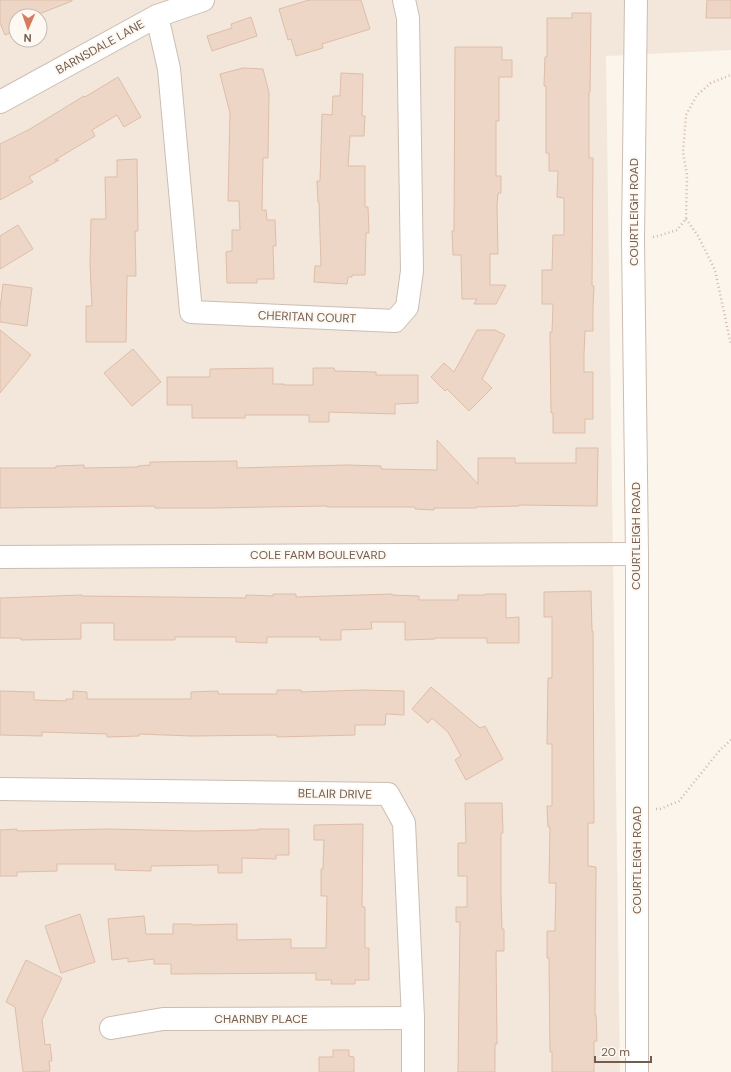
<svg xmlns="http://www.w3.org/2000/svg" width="731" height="1072" viewBox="0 0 731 1072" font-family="'DM Sans',sans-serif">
<rect width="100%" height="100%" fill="#fbf5eb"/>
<path fill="#f2e7da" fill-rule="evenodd" d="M0,0H731V50L606,56L620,1072H0ZM16,16H40V40H16Z"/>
<g fill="#edd6c6" stroke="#debda8">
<polygon points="0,0 72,0 72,1 34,16 16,16 16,30 5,35 0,23"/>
<polygon points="309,0 361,0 370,29 322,44 323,48 296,56 291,39 288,40 279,9"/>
<polygon points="707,0 731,0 731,18 706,18"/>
<polygon points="572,13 591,13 590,92 589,92 589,158 593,158 592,286 594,286 593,307 593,331 585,331 584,355 584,372 593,372 593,419 585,419 585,433 553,433 553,413 551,413 550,332 552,332 553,304 542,304 542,270 552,270 553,235 564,235 564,198 557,197 558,171 549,171 549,153 546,153 546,86 544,86 545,57 547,57 547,18 572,18"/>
<polygon points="251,17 257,36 212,51 207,36 232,28 231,24"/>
<polygon points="455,47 502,47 502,60 512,60 512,77 499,77 499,121 496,121 496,176 501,176 501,193 498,193 497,206 498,254 490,254 490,285 506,285 496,304 474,304 477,299 462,299 461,255 453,255 452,231 454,231"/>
<polygon points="243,68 263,69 269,93 268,158 263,158 262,210 266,210 267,220 275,220 276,246 273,246 274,279 257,279 257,283 227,283 226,252 232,251 232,230 240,230 239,201 228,201 230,113 220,74"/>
<polygon points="341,73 363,74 362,116 365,116 364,136 350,136 348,166 365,166 365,207 368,207 369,233 366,233 365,275 352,275 352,277 348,277 347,284 314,282 315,266 321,266 319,202 318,202 317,181 320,181 322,114 332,115 333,96 340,96"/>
<polygon points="118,77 141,117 124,127 117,115 92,130 95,136 55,160 59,160 29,177 33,182 0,200 0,144 30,129 84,96 85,97"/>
<polygon points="137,159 138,231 135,231 136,276 127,276 126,342 86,342 86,306 92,306 90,265 91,219 106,219 105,177 117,177 117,160"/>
<polygon points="18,225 33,249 0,269 0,236"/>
<polygon points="3,284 32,288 27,326 0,322 0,308"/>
<polygon points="0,330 31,355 0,393"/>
<polygon points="477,330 495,330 505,335 482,379 492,388 469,411 447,389 445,391 431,377 444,363 454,372"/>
<polygon points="133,349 161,382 132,406 104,373"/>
<polygon points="273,368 273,384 284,384 284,385 313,385 313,368 334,368 335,371 376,372 376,375 418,375 418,403 395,404 395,414 329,412 329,422 309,422 309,415 245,415 245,418 192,418 192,405 167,405 167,377 210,377 210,369"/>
<polygon points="437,440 478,484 478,458 515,458 515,463 576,463 576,448 598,448 597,506 519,505 519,506 476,507 476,508 434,508 434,510 415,509 415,507 327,507 327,506 211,508 155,508 155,506 0,508 0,468 56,468 56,466 84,465 84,468 138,467 138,466 150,465 150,462 237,461 237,468 347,465 381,466 381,469 437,470"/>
<polygon points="591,591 592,631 593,631 594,823 588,823 588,866 596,867 595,1015 596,1015 597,1041 594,1041 594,1072 552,1072 552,1052 550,1052 549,958 547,958 547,931 555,931 556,883 549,883 550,827 548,827 547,806 552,806 552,744 547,744 548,678 552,678 552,617 544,617 544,592"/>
<polygon points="273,594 296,594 296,597 392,594 392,595 419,596 419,600 458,600 458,595 485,595 485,594 506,594 506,618 519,617 519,643 487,643 487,638 435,638 435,639 405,640 405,622 371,622 372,629 341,630 341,640 320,640 320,637 267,637 267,643 236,642 236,637 175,637 175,640 114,640 114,623 81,623 81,639 21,640 21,638 0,638 0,598 82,595 82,596 246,598 246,595 273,596"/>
<polygon points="431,687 480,728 485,726 503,759 466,780 455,760 461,756 448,732 432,718 428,723 412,709"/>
<polygon points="277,690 301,690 301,692 363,690 404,691 404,715 386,714 385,725 355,725 355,735 277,737 277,735 192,736 139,734 139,736 107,737 107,734 42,732 42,736 0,735 0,691 34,692 34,700 66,701 66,699 73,699 73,691 87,692 87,699 191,699 191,692 218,691 218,694 277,694"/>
<polygon points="465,803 502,803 503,833 501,833 501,896 502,929 504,929 504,951 496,951 497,1044 495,1044 495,1072 458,1072 460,922 456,922 456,907 467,907 467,876 458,876 458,843 466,843"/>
<polygon points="363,824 362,907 365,907 365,948 369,948 369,980 355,980 355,984 331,984 332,980 316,980 316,973 171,974 171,964 154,964 154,959 128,962 128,958 112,960 108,919 144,916 146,934 173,934 173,924 192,924 192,925 237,924 237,940 291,939 291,948 326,948 327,896 321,896 321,869 323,869 324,840 314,840 314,825"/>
<polygon points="17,829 17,831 106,829 194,831 258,830 258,829 289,829 289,855 276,855 276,859 242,858 242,873 218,873 218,865 151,866 151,871 115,870 115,864 57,864 57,871 17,872 17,876 0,876 0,830"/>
<polygon points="80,914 95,962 61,973 45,926"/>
<polygon points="26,960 62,978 42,1020 45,1045 50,1044 52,1061 49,1061 50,1071 23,1072 15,1007 6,1002"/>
<polygon points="333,1050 349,1050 349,1056 354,1057 354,1072 319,1072 319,1057 333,1057"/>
</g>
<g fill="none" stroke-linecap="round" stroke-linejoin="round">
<defs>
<g id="minor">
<polyline points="636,0 633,239 637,554 637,1072"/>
<polyline points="157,16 169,69 191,312 395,321 407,307 412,271 408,18 404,0"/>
<polyline points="0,102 157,16 203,0"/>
<polyline points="0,557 637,554"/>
<polyline points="0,789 388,794 404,823 413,1018 413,1072"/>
<polyline points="111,1028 163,1019 413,1018"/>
</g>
</defs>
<use href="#minor" stroke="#ccbdb2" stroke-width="24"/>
<g stroke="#d2b9a8" stroke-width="2.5" stroke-dasharray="1 3" stroke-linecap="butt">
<polyline points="686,219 698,236 715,270 731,345"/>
<polyline points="653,237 658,236 677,230 686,219 687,175 683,152 686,115 697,95 711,83 731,75"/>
<polyline points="656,809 660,809 679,801 720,750 731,740"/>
</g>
<use href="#minor" stroke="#fff" stroke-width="22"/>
</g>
<g text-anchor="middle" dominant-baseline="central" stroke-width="4" stroke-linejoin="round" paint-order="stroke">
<g font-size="12" fill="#735d51" stroke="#fdf9f2">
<text transform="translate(100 47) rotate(-29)">BARNSDALE LANE</text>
<text transform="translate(634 212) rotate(-90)">COURTLEIGH ROAD</text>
<text transform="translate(307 317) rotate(2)">CHERITAN COURT</text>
<text transform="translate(636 536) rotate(-90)">COURTLEIGH ROAD</text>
<text x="318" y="555">COLE FARM BOULEVARD</text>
<text transform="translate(335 794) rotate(1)">BELAIR DRIVE</text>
<text transform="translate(637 860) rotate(-90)">COURTLEIGH ROAD</text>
<text x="261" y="1019">CHARNBY PLACE</text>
</g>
</g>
<g transform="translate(28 28) rotate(182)"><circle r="19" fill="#fdf9f2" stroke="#c6bbb2"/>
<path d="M0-3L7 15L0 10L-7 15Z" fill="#d67b5e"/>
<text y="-6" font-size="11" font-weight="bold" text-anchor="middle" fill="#735d51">N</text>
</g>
<path d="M595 1056v6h56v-6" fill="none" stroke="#735d51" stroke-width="2"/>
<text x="601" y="1056" font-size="12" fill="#735d51" stroke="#fdf9f2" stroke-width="3" paint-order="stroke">20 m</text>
</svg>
